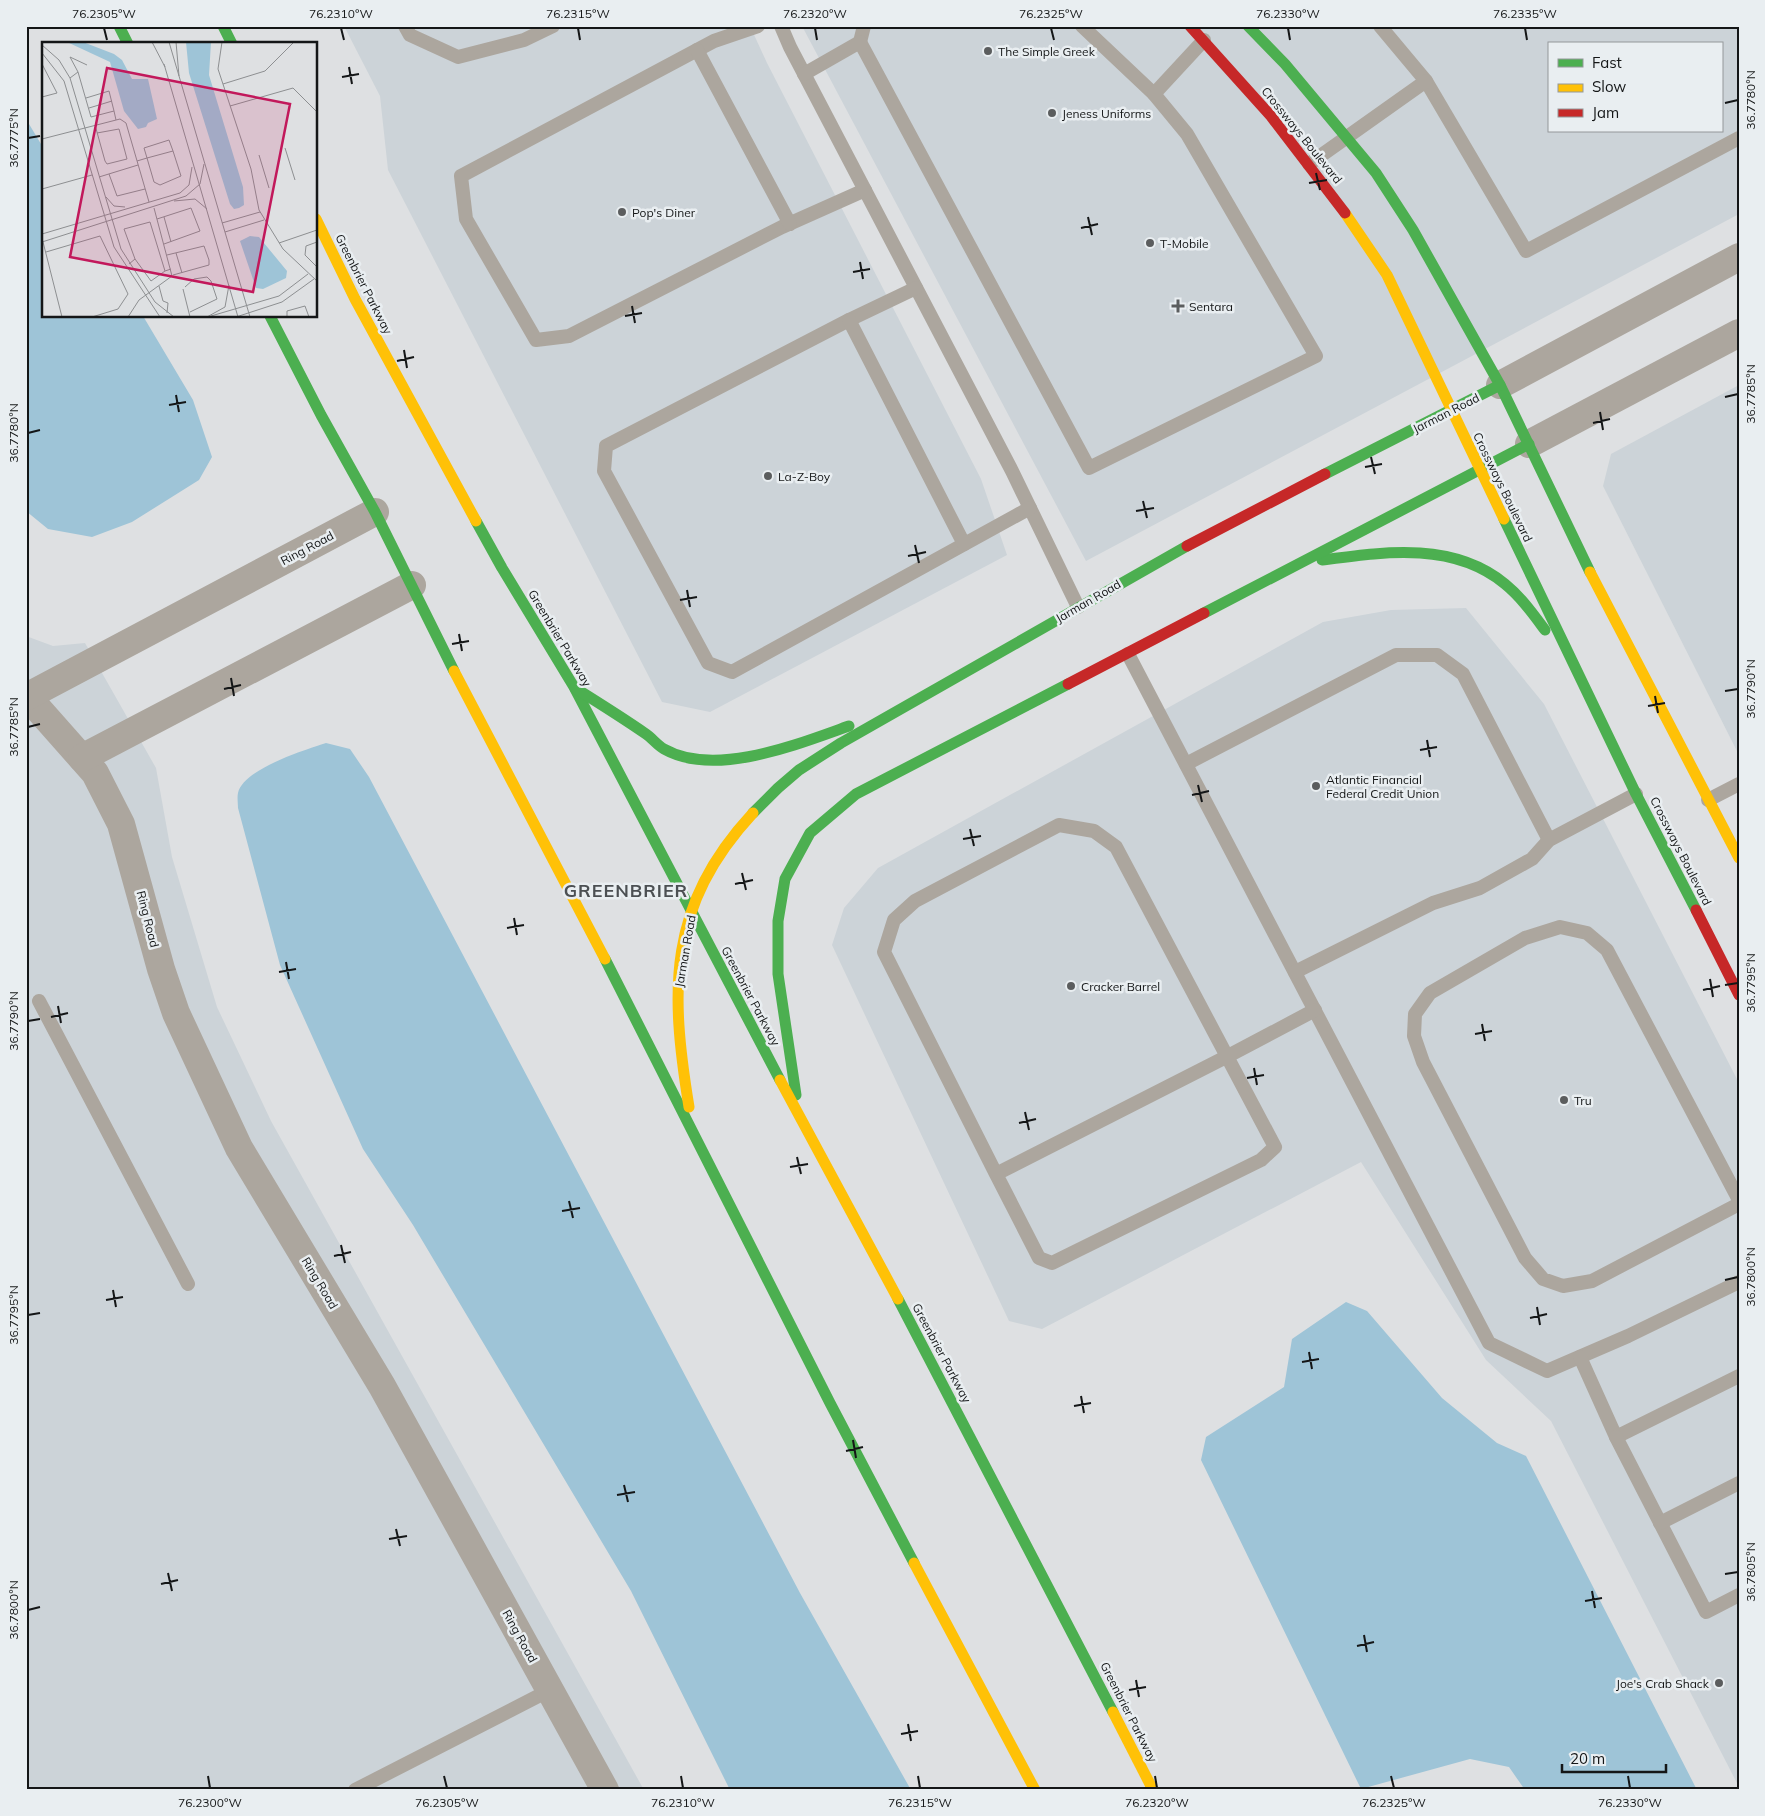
<svg xmlns="http://www.w3.org/2000/svg" width="1765" height="1816" viewBox="0 0 1765 1816" font-family="Mulish,sans-serif">
<rect width="100%" height="100%" fill="#dee0e2"/>
<g fill="#ccd3d8" fill-rule="evenodd">
<polygon points="344,26 750,26 767,63 981,479 1007,555 710,712 662,702 388,170 380,96"/>
<path d="M802,26H1739V214L1086,561ZM1549,44H1721V131H1549Z"/>
<polygon points="1739,385 1739,755 1603,486 1611,454"/>
<polygon points="1466,608 1544,704 1739,1083 1739,1787 1551,1421 1486,1360 1361,1162 1042,1329 1009,1321 832,945 844,908 878,868 1323,622 1391,610"/>
<polygon points="26,636 53,646 85,643 156,768 172,857 217,1007 271,1121 644,1790 26,1790"/>
</g>
<g fill="#9ec4d7">
<polygon points="26,119 44,149 44,316 143,316 193,400 212,457 199,480 132,522 92,537 48,529 26,511"/>
<path d="M326,743L350,749L369,777L800,1593L911,1790H730L631,1591L413,1225L363,1149L280,965L238,808C238,804 237,797 238,793C243,769 305,750 326,743Z"/>
<polygon points="1346,1302 1367,1311 1442,1398 1497,1443 1526,1456 1697,1790 1525,1790 1509,1767 1470,1759 1361,1789 1201,1460 1206,1437 1284,1387 1292,1339"/>
</g>
<g fill="none" stroke-linecap="round" stroke-linejoin="round">
<g stroke="#aca69e" stroke-width="14">
<polyline points="405,26 410,35 458,57 524,40 553,26"/>
<polyline points="758,26 714,41 461,176 466,219 536,340 569,336 782,227 865,190"/>
<polyline points="781,26 790,47 1012,471 1078,607"/>
<polyline points="1082,26 1154,94"/>
<polyline points="1380,26 1426,81 1526,251 1739,138"/>
<polyline points="860,42 864,26"/>
<polyline points="697,50 790,224"/>
<polyline points="804,74 860,42 1089,468 1316,356 1187,134 1154,94 1204,40"/>
<polyline points="1309,164 1426,81"/>
<polyline points="916,288 849,320 606,446 604,471 708,663 732,672 1030,508"/>
<polyline points="849,320 964,544"/>
<polyline points="1128,654 1489,1343 1547,1371 1628,1336 1739,1282"/>
<polyline points="1186,764 1396,655 1437,655 1463,674 1549,840"/>
<polyline points="1708,800 1739,784"/>
<polyline points="1295,972 1433,903 1480,888 1532,859 1549,840 1636,794"/>
<polyline points="39,1001 188,1284"/>
<polyline points="996,1174 1039,1258 1052,1263 1261,1160 1275,1147 1116,847 1094,831 1059,825 915,901 894,920 884,952 996,1174 1228,1056 1315,1010"/>
<polyline points="1739,1200 1607,950 1587,933 1560,927 1525,938 1430,993 1415,1014 1414,1036 1423,1062 1525,1258 1543,1279 1563,1286 1592,1281 1739,1204"/>
<polyline points="1580,1357 1616,1437 1739,1376"/>
<polyline points="1616,1437 1706,1612 1739,1595"/>
<polyline points="1660,1523 1739,1483"/>
<polyline points="355,1790 550,1690"/>
</g>
<g stroke="#aca69e" stroke-width="28">
<polyline points="1500,385 1739,257"/>
<polyline points="1529,444 1739,333"/>
<polyline points="26,695 95,773 121,824 161,969 176,1013 239,1148 382,1386 605,1790"/>
<polyline points="28,696 375,512"/>
<polyline points="82,758 412,585"/>
</g>
<g stroke="#4caf50" stroke-width="11">
<polyline points="119,26 128,44"/>
<polyline points="223,26 232,44"/>
<polyline points="1248,26 1285,64 1376,173 1413,230 1500,385 1590,572"/>
<polyline points="270,316 321,415 375,512 454,671"/>
<polyline points="1325,474 1500,385"/>
<polyline points="1504,519 1636,794 1696,910"/>
<polyline points="476,521 502,568 574,687 780,1080"/>
<path d="M1322,560C1383,552 1453,541 1505,584C1521,597 1533,614 1545,630"/>
<polyline points="1204,613 1529,444"/>
<path d="M575,688C599,703 623,718 646,734C652,738 657,745 664,749C715,778 798,744 849,726"/>
<polyline points="753,813 778,788 799,770 841,743 1187,546"/>
<polyline points="605,959 830,1403 914,1563"/>
<polyline points="796,1095 778,974 778,921 785,879 810,833 856,794 1068,684"/>
<polyline points="898,1299 1113,1712"/>
</g>
<g stroke="#ffc107" stroke-width="11">
<polyline points="1345,213 1387,275 1504,519"/>
<polyline points="316,219 355,299 476,521"/>
<polyline points="1590,572 1739,858"/>
<polyline points="454,671 605,959"/>
<polyline points="780,1080 898,1299"/>
<path d="M689,1107C670,990 667,906 753,813"/>
<polyline points="914,1563 1035,1790"/>
<polyline points="1113,1712 1153,1790"/>
</g>
<g stroke="#c62828" stroke-width="11">
<polyline points="1190,26 1270,115 1345,213"/>
<polyline points="1187,546 1325,474"/>
<polyline points="1068,684 1204,613"/>
<polyline points="1696,910 1739,995"/>
</g>
</g>
<path fill="none" stroke="#141617" stroke-width="2" d="M104,28L107,40M341,28L344,40M578,28L580,40M815,28L817,40M1051,28L1054,40M1288,28L1290,40M1525,28L1527,40M349,67L352,84M342,77L359,74M1725,103L1738,100M28,138L40,136M1316,173L1320,190M1309,183L1327,180M1088,217L1092,235M1081,228L1098,224M860,262L863,279M853,272L870,269M632,306L635,323M625,316L642,313M404,350L407,368M397,361L414,357M176,395L179,412M1725,397L1738,394M169,405L186,402M1600,412L1603,430M1593,423L1610,419M28,433L40,430M1371,457L1375,474M1365,467L1382,464M1143,501L1147,518M1136,511L1154,508M915,545L919,563M908,556L926,552M687,590L690,607M680,600L697,597M459,634L462,651M452,644L469,641M231,678L234,696M224,689L241,685M1725,691L1738,689M1655,696L1658,713M1648,706L1665,703M28,727L40,724M1427,740L1430,757M1420,750L1437,747M1198,785L1202,802M1192,795L1209,791M970,829L974,846M963,839L981,836M742,873L746,890M735,884L753,880M514,918L517,935M507,928L524,925M286,962L289,979M279,972L296,969M1710,979L1713,997M1725,985L1738,983M1703,990L1720,986M58,1006L61,1023M51,1017L68,1013M28,1021L40,1019M1482,1024L1485,1041M1475,1034L1492,1031M1254,1068L1257,1085M1247,1078L1264,1075M1025,1112L1029,1130M1019,1123L1036,1119M797,1157L801,1174M790,1167L808,1164M569,1201L573,1218M562,1211L580,1208M341,1245L345,1263M334,1256L351,1252M1725,1280L1738,1277M113,1290L116,1307M106,1300L123,1297M1537,1307L1540,1325M28,1315L40,1313M1530,1318L1547,1314M1309,1352L1312,1369M1302,1362L1319,1359M1081,1396L1084,1413M1074,1406L1091,1403M853,1440L856,1458M846,1451L863,1447M624,1485L628,1502M617,1495L635,1492M396,1529L400,1546M389,1539L407,1536M168,1573L172,1591M1725,1574L1738,1572M161,1584L178,1580M1592,1591L1595,1608M1585,1601L1602,1598M28,1610L40,1607M1364,1635L1367,1652M1357,1646L1374,1642M1136,1680L1139,1697M1129,1690L1146,1687M908,1724L911,1741M901,1734L918,1731M208,1776L210,1788M444,1776L447,1788M681,1776L683,1788M918,1776L920,1788M1155,1776L1157,1788M1391,1776L1394,1788M1628,1776L1630,1788"/>
<g fill="#5b5d5e" stroke="#e9eef1" stroke-width="2">
<circle cx="988" cy="51" r="5"/>
<circle cx="1052" cy="113" r="5"/>
<circle cx="622" cy="212" r="5"/>
<circle cx="1150" cy="243" r="5"/>
<path d="M1175.5 298.5h5v5h5v5h-5v5h-5v-5h-5v-5h5z"/>
<circle cx="768" cy="476" r="5"/>
<circle cx="1316" cy="786" r="5"/>
<circle cx="1071" cy="986" r="5"/>
<circle cx="1564" cy="1100" r="5"/>
<circle cx="1719" cy="1683" r="5"/>
</g>
<g text-anchor="middle" dominant-baseline="central" stroke-width="5" stroke-linejoin="round" paint-order="stroke">
<g font-size="12" fill="#141617" stroke="#e9eef1" text-anchor="start">
<text x="998" y="51">The Simple Greek</text>
<text x="1062" y="113">Jeness Uniforms</text>
<text x="632" y="212">Pop's Diner</text>
<text x="1160" y="243">T-Mobile</text>
<text x="1189" y="306">Sentara</text>
<text x="778" y="476">La-Z-Boy</text>
<text x="1326" y="779">Atlantic Financial<tspan x="1326" dy="14">Federal Credit Union</tspan></text>
<text x="1081" y="986">Cracker Barrel</text>
<text x="1574" y="1100">Tru</text>
<text x="1709" y="1683" text-anchor="end">Joe's Crab Shack</text>
</g>
<g font-size="12" fill="#141617" stroke="#e9eef1">
<text transform="translate(1302 135) rotate(51)">Crossways Boulevard</text>
<text transform="translate(364 284) rotate(63)">Greenbrier Parkway</text>
<text transform="translate(1446 413) rotate(-27)">Jarman Road</text>
<text transform="translate(1503 487) rotate(64)">Crossways Boulevard</text>
<text transform="translate(307 548) rotate(-28)">Ring Road</text>
<text transform="translate(1088 601) rotate(-30)">Jarman Road</text>
<text transform="translate(560 638) rotate(59)">Greenbrier Parkway</text>
<text transform="translate(1681 851) rotate(63)">Crossways Boulevard</text>
<text transform="translate(148 919) rotate(76)">Ring Road</text>
<text transform="translate(685 951) rotate(-80)">Jarman Road</text>
<text transform="translate(751 996) rotate(62)">Greenbrier Parkway</text>
<text transform="translate(320 1283) rotate(59)">Ring Road</text>
<text transform="translate(942 1353) rotate(62)">Greenbrier Parkway</text>
<text transform="translate(520 1636) rotate(61)">Ring Road</text>
<text transform="translate(1129 1712) rotate(63)">Greenbrier Parkway</text>
</g>
<g font-size="18" font-weight="bold" letter-spacing="1" fill="#4c5053" stroke="#e9eef1">
<text x="626" y="890">GREENBRIER</text>
</g>
</g>
<g transform="translate(42 42)">
<rect width="275" height="275" fill="#dee0e2"/>
<path d="M25,0H41L72,12L80,18L90,37H106L115,77L106,81L104,85L96,87L82,69L68,20ZM144,0H169L167,33L201,145L202,163L197,166L192,167L188,162L147,31ZM208,194L217,195L245,229L244,236L221,247L214,246L198,199Z" fill="#9ec4d7"/>
<path fill="none" stroke="#8d8f91" stroke-width="1" d="M110,0L123,25M127,0L208,275M134,0L137,34M180,0L176,27L209,127L217,168L241,207L275,239M0,3L17,18L28,36L79,207L113,260L132,275M0,11L22,39L72,205L118,275M122,22L196,275M36,30L49,75L72,69L74,78M28,36L36,30L28,15L45,23M181,42L223,29L252,0M0,55L15,51L0,22M44,56L67,49L72,69M188,64L251,46L275,70M47,66L70,59M53,83L63,119L65,122L85,117L77,87L55,91M0,97L78,77L84,81L107,160M243,106L253,138M217,113L227,146M95,119L105,116L131,109L139,134L118,143L112,140L105,116L102,106L127,98L131,109M67,132L75,154L103,147M57,135L96,123M0,147L50,133M64,155L72,164L83,165M132,159L153,157L165,167M122,175L129,200M115,177L149,166L158,189L122,202M180,181L218,170M183,190L222,178M0,192L138,151L147,143L150,125M0,196L20,275M0,200L144,154L158,142L162,122M275,200L264,204L263,213L275,225M237,201L275,188M4,210L58,194L86,252L76,267L50,275M134,211L140,231M125,213L162,204L167,218V223L131,233M93,217L109,239L123,229M87,222L93,217L82,187L108,180L123,229L129,227M117,244L121,259L126,261L125,271M143,245L152,237L165,235L169,239L175,257L148,270M141,247L148,275M169,274L237,254L266,232M86,275L97,258L130,234L112,166M165,275L183,265L187,243M194,275L240,260L272,237M245,275V269L263,264L267,275"/>
<path fill="#c2185b" fill-opacity="0.15" stroke="#c2185b" stroke-width="2.5" d="M65,26L248,62L211,250L28,215Z"/>
<rect width="275" height="275" fill="none" stroke="#141617" stroke-width="2.5"/>
</g>
<rect width="1765" height="1816" fill="none" stroke="#e9eef1" stroke-width="55"/>
<rect x="1548" y="42" width="175" height="90" fill="#e9eef1" stroke="#94989a"/>
<rect x="1558" y="59" width="25" height="8" fill="#4caf50" stroke="#94989a"/>
<text x="1592" y="68" font-size="15" fill="#141617">Fast</text>
<rect x="1558" y="84" width="25" height="8" fill="#ffc107" stroke="#94989a"/>
<text x="1592" y="92" font-size="15" fill="#141617">Slow</text>
<rect x="1558" y="109" width="25" height="8" fill="#c62828" stroke="#94989a"/>
<text x="1592" y="118" font-size="15" fill="#141617">Jam</text>
<path d="M1562 1764v8h104v-8" fill="none" stroke="#141617" stroke-width="2.5"/>
<text x="1570" y="1764" font-size="15" fill="#141617" stroke="#e9eef1" stroke-width="4" paint-order="stroke">20 m</text>
<rect x="28" y="28" width="1710" height="1760" fill="none" stroke="#141617" stroke-width="2"/>
<g font-size="12" text-anchor="middle" fill="#141617">
<text x="104" y="18">76.2305°W</text>
<text x="341" y="18">76.2310°W</text>
<text x="578" y="18">76.2315°W</text>
<text x="815" y="18">76.2320°W</text>
<text x="1051" y="18">76.2325°W</text>
<text x="1288" y="18">76.2330°W</text>
<text x="1525" y="18">76.2335°W</text>
<text transform="translate(1751 100) rotate(-90)" y="4">36.7780°N</text>
<text transform="translate(14 138) rotate(-90)" y="4">36.7775°N</text>
<text transform="translate(1751 394) rotate(-90)" y="4">36.7785°N</text>
<text transform="translate(14 433) rotate(-90)" y="4">36.7780°N</text>
<text transform="translate(1751 689) rotate(-90)" y="4">36.7790°N</text>
<text transform="translate(14 727) rotate(-90)" y="4">36.7785°N</text>
<text transform="translate(1751 983) rotate(-90)" y="4">36.7795°N</text>
<text transform="translate(14 1021) rotate(-90)" y="4">36.7790°N</text>
<text transform="translate(1751 1277) rotate(-90)" y="4">36.7800°N</text>
<text transform="translate(14 1315) rotate(-90)" y="4">36.7795°N</text>
<text transform="translate(1751 1572) rotate(-90)" y="4">36.7805°N</text>
<text transform="translate(14 1610) rotate(-90)" y="4">36.7800°N</text>
<text x="210" y="1807">76.2300°W</text>
<text x="447" y="1807">76.2305°W</text>
<text x="683" y="1807">76.2310°W</text>
<text x="920" y="1807">76.2315°W</text>
<text x="1157" y="1807">76.2320°W</text>
<text x="1394" y="1807">76.2325°W</text>
<text x="1630" y="1807">76.2330°W</text>
</g>
</svg>
